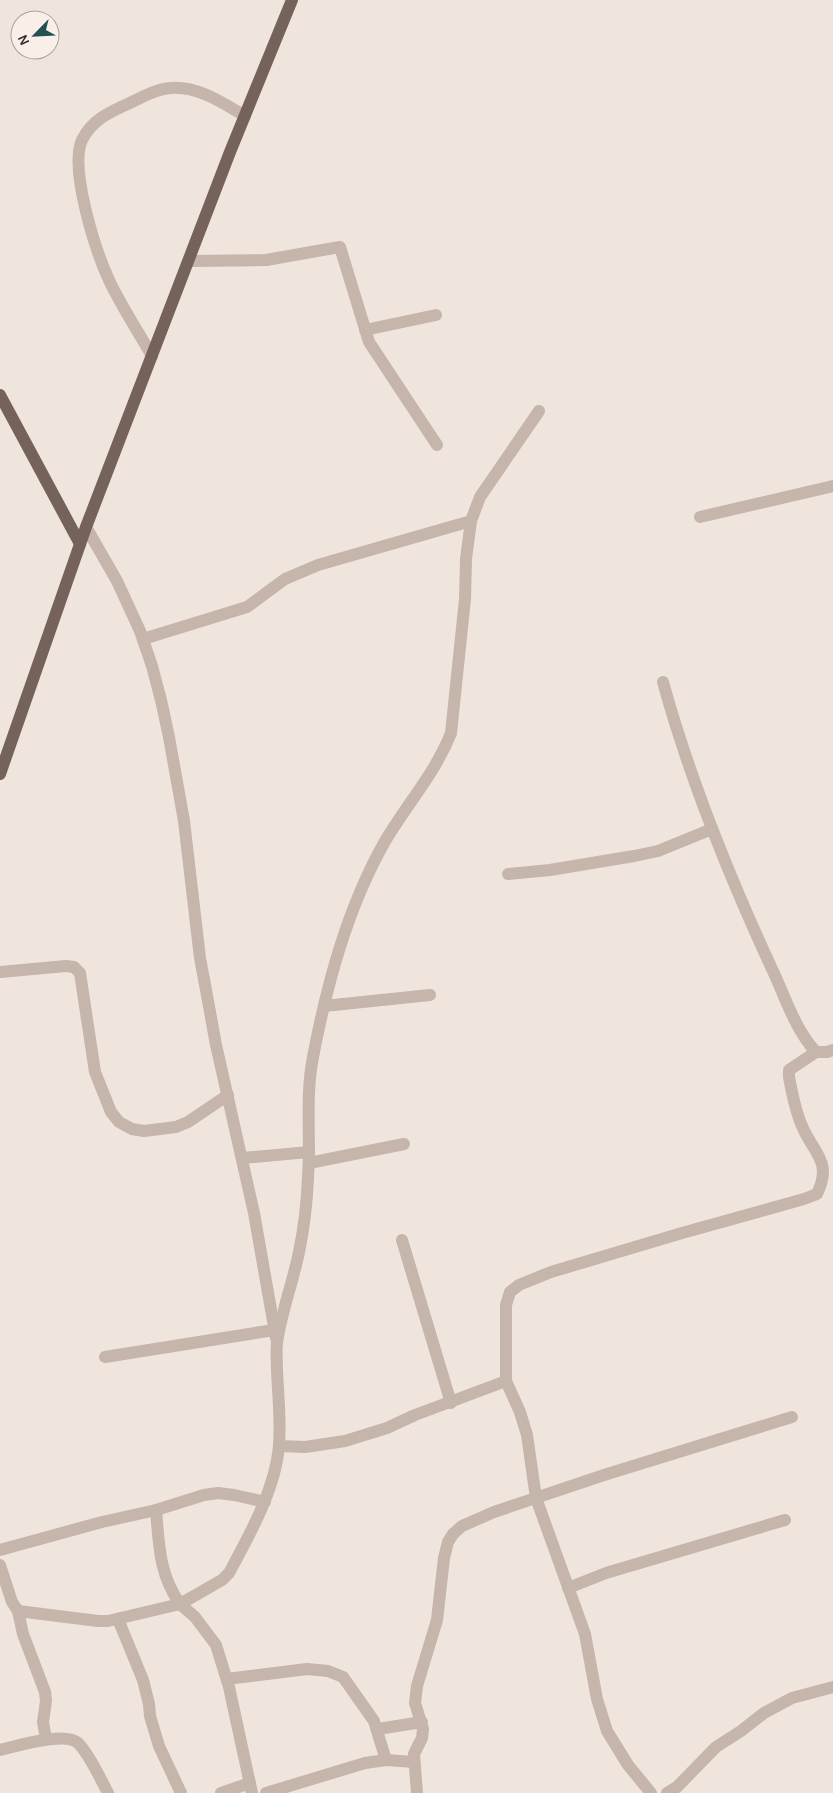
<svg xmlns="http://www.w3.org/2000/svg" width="833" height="1793" viewBox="0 0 833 1793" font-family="Karla,sans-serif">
<rect width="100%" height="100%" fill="#efe5dd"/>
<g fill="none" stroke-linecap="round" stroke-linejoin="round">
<g stroke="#c5b5aa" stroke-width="12">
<polyline points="189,261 266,260 340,247 369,342 437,445"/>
<polyline points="365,330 436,315"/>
<path d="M152,356C138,331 121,306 109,280C96,252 69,169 82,140C92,119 112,111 132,102C144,96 157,89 171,88C198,86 223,103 245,116"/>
<polyline points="700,517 833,486"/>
<polyline points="86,527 117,581 140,631 152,666 161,700 169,737 184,821 200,958 206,990 216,1045 254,1213 276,1338"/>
<polyline points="143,639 247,607 285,579 318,565 471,521"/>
<path d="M663,682C690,780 729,876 772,969C785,996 795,1030 816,1052H827L833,1050"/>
<polyline points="508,874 550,870 634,856 658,851 712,829"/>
<polyline points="0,972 66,966 74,967 80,973 95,1072 111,1112 119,1122 132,1129 144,1131 176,1127 188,1122 228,1095"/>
<polyline points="324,1006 430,995"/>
<polyline points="242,1158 309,1152"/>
<polyline points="309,1163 404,1144"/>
<polyline points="402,1240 451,1403"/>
<polyline points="105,1357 274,1330"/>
<polyline points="279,1446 305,1447 345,1441 387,1428 415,1415 506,1381"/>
<polyline points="0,1550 102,1522 156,1510 204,1495 218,1493 234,1495 265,1502"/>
<polyline points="0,1565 12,1602 18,1611 23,1634 45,1692 46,1701 43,1722 46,1739"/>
<polyline points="568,1588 606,1573 785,1520"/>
<path d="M18,1611L98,1621H108L180,1604C159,1574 159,1545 156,1510"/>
<polyline points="118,1619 143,1680 149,1704 150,1716 159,1746 181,1793"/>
<polyline points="227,1679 307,1669 328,1671 343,1677 374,1721 386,1760"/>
<polyline points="378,1729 422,1722"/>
<path d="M0,1750C17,1746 65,1731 78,1743C90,1755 100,1778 108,1793"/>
<polyline points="221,1793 250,1783"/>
<path d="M252,1793L229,1687L216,1645L195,1617L180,1604L222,1580L229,1573C249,1536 276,1488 279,1445C281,1421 278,1395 277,1370C277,1361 276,1352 277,1343C281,1313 293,1282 299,1252C304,1228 307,1202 308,1177C311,1138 305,1097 313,1057C327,984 347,909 384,843C406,805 435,774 451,733L465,599L466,559L471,521L480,497L539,411"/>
<polyline points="266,1793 365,1763 386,1760 414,1762"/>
<polyline points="417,1793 414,1754 422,1738 423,1729 415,1703 417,1686 437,1620 444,1558 448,1542 453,1534 462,1526 494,1512 604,1475 792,1417"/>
<path d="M651,1793L628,1765L607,1731L597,1699L585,1634L536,1498L527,1435L520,1412L506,1381V1305L510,1292L519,1285L551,1272L682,1233L804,1199L817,1194C833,1161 813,1153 802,1126C795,1110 792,1093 789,1077V1070L816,1052"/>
<polyline points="667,1793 677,1787 716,1747 741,1731 764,1713 792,1698 833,1687"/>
</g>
<g stroke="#74625b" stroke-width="12">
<polyline points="0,395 80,544"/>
<polyline points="0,774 86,527 230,152 292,0"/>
</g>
</g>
<g transform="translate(35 35) rotate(246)"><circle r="24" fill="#f7efe8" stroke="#a9a19c"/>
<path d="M0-4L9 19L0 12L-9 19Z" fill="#235050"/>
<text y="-8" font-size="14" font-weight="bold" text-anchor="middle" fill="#342b29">N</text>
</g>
</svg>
